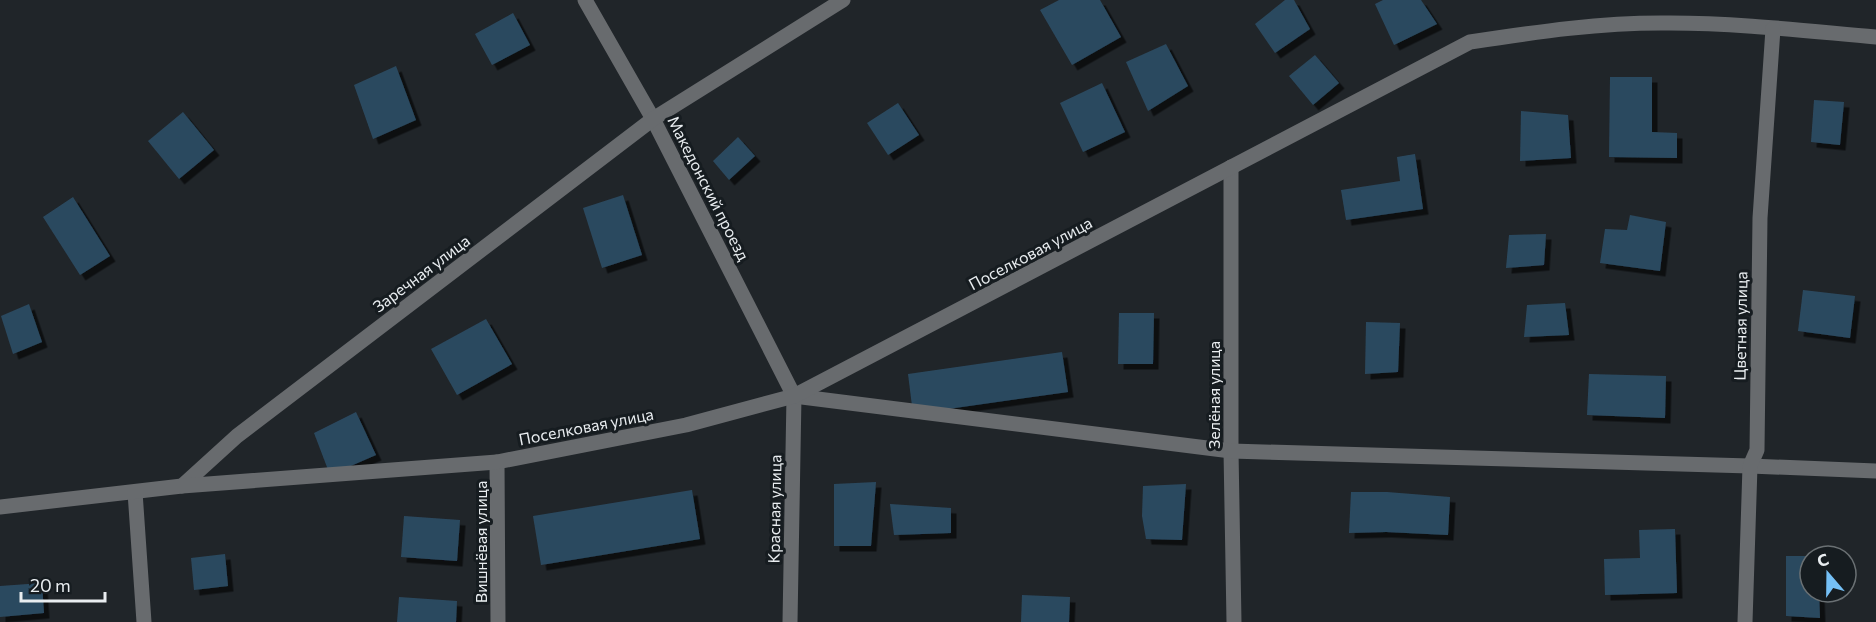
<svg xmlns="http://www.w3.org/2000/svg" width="1876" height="622" viewBox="0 0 1876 622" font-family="Commissioner,sans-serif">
<defs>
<filter id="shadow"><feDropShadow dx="5.5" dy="5.5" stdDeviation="0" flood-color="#0009"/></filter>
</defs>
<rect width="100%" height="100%" fill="#202529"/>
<g fill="#2b495f" filter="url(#shadow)">
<polygon points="1059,0 1100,0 1121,37 1072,65 1040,10"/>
<polygon points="1285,0 1294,0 1310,29 1275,53 1255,24"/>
<polygon points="1383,0 1421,0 1437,24 1394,45 1375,4"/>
<polygon points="513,13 530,45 492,65 475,34"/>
<polygon points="1166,44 1188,86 1148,111 1126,62"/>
<polygon points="1315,55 1339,83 1313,105 1289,76"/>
<polygon points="396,66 416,120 373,139 354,85"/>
<polygon points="1610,77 1652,77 1652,132 1677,133 1677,158 1609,157"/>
<polygon points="1102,83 1125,132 1083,152 1060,103"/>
<polygon points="1814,100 1844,102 1840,145 1811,142"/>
<polygon points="898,103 919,135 888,155 867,123"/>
<polygon points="1521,111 1568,115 1571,158 1520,161"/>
<polygon points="183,112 214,150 179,179 148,141"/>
<polygon points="738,137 755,156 729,180 713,161"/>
<polygon points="1415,154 1423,209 1346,220 1341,190 1400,181 1397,157"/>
<polygon points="623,195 642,255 602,268 583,208"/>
<polygon points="73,197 110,256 80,275 43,217"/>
<polygon points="1630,215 1666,222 1660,271 1600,263 1605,229 1627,230"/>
<polygon points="1546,234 1544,265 1506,268 1509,235"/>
<polygon points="1803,290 1855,296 1850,338 1798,331"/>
<polygon points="1565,303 1569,335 1524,337 1527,305"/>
<polygon points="29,304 42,342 13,354 1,316"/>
<polygon points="1119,313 1154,313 1153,364 1118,364"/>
<polygon points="486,319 512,364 457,395 431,349"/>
<polygon points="1366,322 1400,323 1398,372 1365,374"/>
<polygon points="1062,352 1068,392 913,414 908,374"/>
<polygon points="1589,374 1666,376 1665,418 1587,415"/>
<polygon points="356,412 376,455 330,475 314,433"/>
<polygon points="876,482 871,546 834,546 834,484"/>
<polygon points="1186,484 1182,540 1146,539 1142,516 1143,486"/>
<polygon points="692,490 700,539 541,565 533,516"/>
<polygon points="1351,492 1387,492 1450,497 1448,535 1386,532 1349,533"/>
<polygon points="890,504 951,508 951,533 894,535"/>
<polygon points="404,516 460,520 457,561 401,557"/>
<polygon points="1675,529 1677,593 1605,595 1604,559 1640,558 1639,530"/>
<polygon points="225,554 228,586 194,590 191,558"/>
<polygon points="1786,556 1810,556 1810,592 1819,592 1820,618 1786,616"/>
<polygon points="42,583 44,613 0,617 0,586"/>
<polygon points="1022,595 1070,597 1069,622 1021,622"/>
<polygon points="399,597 457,601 456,622 397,622"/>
</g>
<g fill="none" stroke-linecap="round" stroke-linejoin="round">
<g stroke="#686b6e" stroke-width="15">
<polyline points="585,0 653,119 794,396 790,622"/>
<polyline points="1231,167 1231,451 1234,622"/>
<polyline points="794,396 1231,451 1750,466 1876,471"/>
<polyline points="497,462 498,622"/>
<polyline points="182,486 237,436 653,119 843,0"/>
<polyline points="135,492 144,622"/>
<path d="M0,507L182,486L497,462L686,425L794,396L1470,42C1536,32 1603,22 1670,23C1739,23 1807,31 1876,37"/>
<polyline points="1745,622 1750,466 1757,450 1760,218 1773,29"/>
</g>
</g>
<g text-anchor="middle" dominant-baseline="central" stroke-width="6" stroke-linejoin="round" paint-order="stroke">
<g font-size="16" fill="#e9edf0" stroke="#161c20">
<text transform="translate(709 188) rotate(63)">Македонский проезд</text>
<text transform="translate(1030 253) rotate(-28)">Поселковая улица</text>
<text transform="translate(421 273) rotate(-37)">Заречная улица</text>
<text transform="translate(1740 326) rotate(-89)">Цветная улица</text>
<text transform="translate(1213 395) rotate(-90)">Зелёная улица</text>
<text transform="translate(586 426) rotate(-11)">Поселковая улица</text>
<text transform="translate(774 509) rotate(-89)">Красная улица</text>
<text transform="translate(480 542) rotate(-90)">Вишнёвая улица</text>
</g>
</g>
<g transform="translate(1828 574) rotate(340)"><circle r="28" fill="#161c20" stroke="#6a7073" stroke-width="1.5"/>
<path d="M0-4.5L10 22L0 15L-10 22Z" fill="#75c0f6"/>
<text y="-9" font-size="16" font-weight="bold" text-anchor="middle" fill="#e9edf0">С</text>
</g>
<path d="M21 592v9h84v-9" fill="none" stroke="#e9edf0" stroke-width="3"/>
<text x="30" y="592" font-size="18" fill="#e9edf0" stroke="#161c20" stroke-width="4.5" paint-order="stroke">20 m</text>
</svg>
